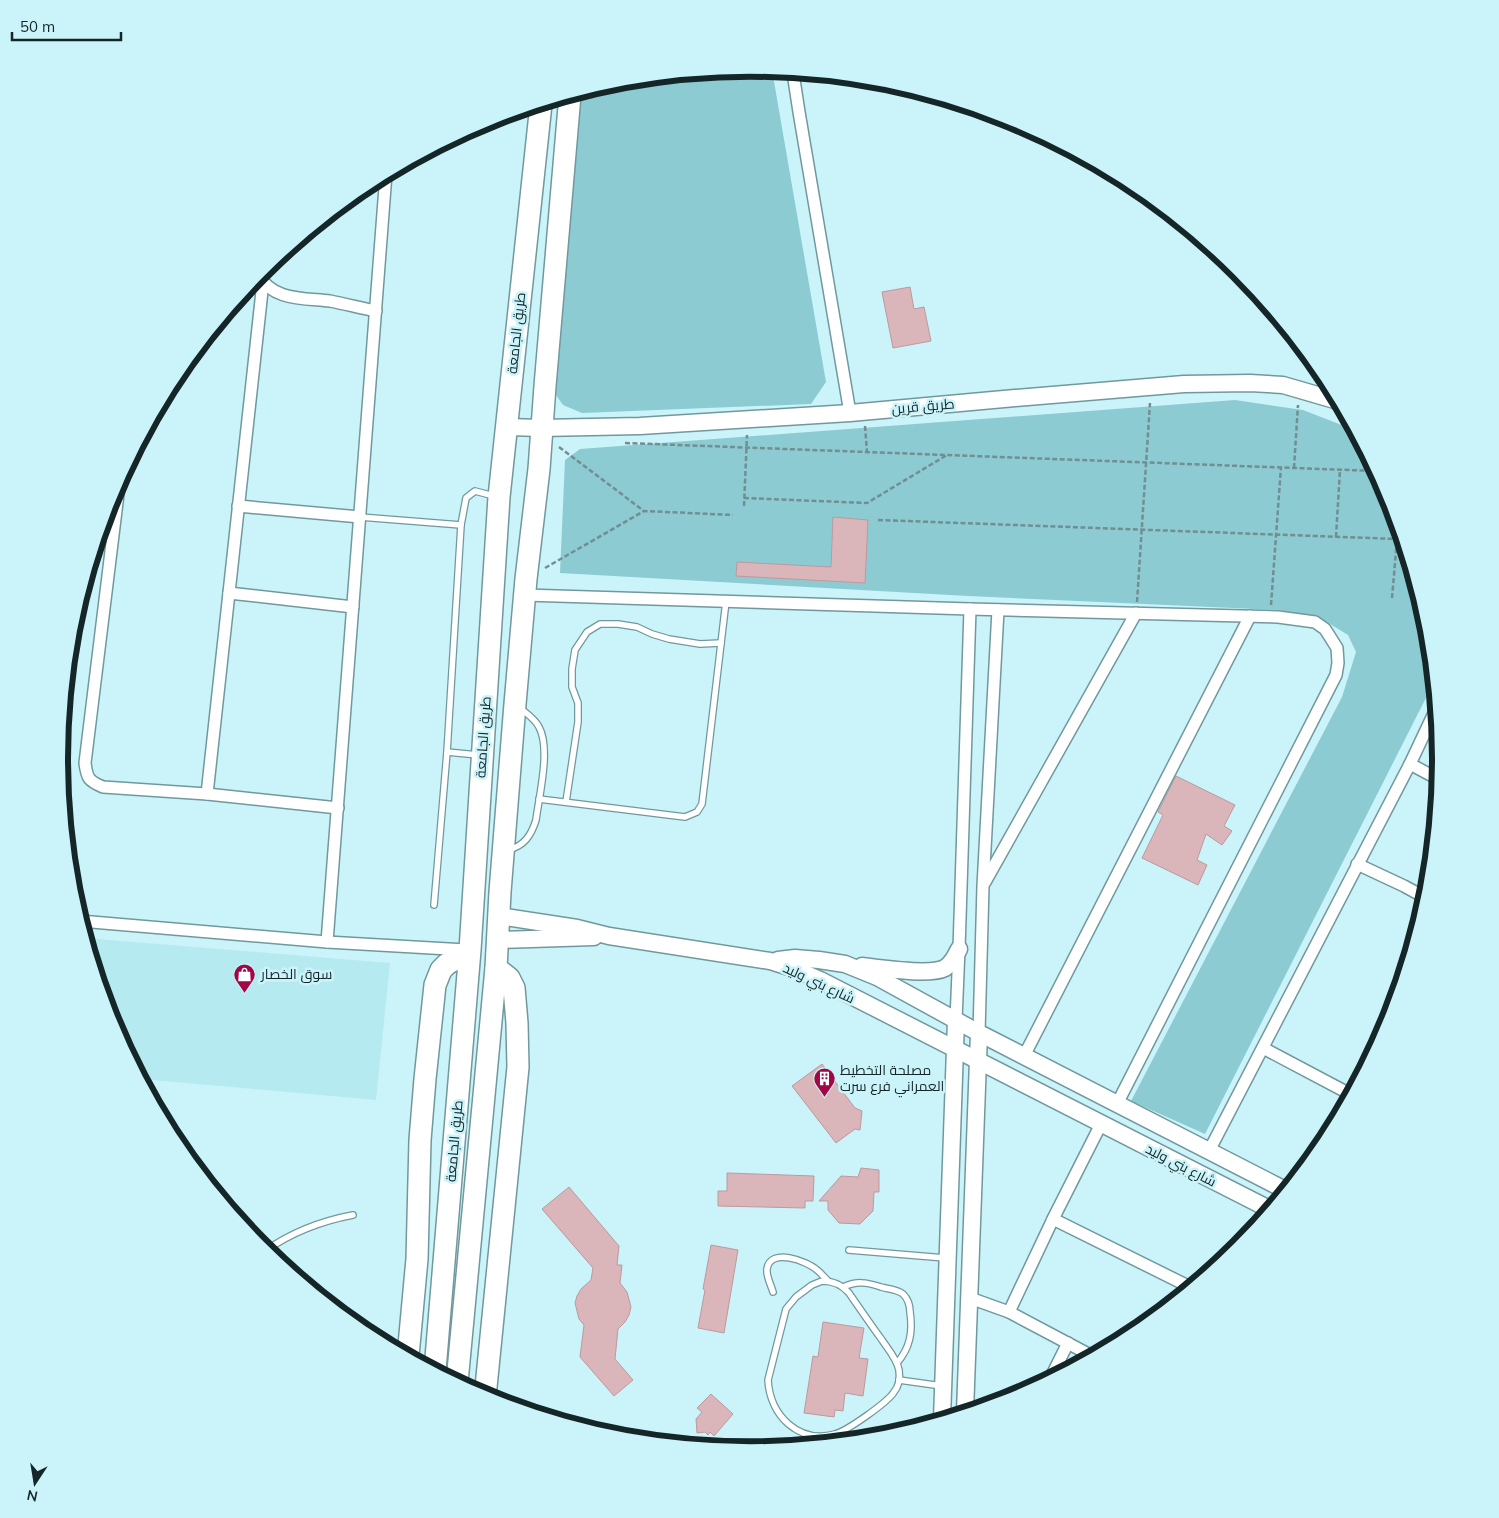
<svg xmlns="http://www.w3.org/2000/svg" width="1499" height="1518" viewBox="0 0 1499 1518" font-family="Mulish,Cairo,sans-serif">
<rect width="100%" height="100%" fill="#caf4f9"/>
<polygon fill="#b6eaf1" points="85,938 390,963 376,1100 141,1079 111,1023"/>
<g fill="#8dcbd3">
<polygon points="750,68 772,70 826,382 811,404 582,413 563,405 551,388 575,94 615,81"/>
<polygon points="1235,400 1303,410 1352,429 1388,495 1427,625 1433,684 1205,1134 1131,1101 1342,697 1356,652 1348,635 1322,619 1279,610 968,596 560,573 565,460 580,449"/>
</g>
<g fill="#dab5ba" stroke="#bd999e">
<polygon points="910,287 914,309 924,307 931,341 893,348 882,292"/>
<polygon points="833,517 868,520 865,583 736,576 737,562 831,567"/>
<polygon points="1176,776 1235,805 1224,826 1232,831 1222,845 1206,834 1197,860 1207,865 1198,885 1142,858 1163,815 1158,812"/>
<polygon points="822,1064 855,1108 862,1111 860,1130 855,1129 836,1143 792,1086"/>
<polygon points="861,1168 879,1170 879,1192 874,1192 873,1211 860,1224 839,1223 828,1210 828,1201 819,1201 841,1176 858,1177"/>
<polygon points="727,1173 814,1176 813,1201 805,1201 805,1208 718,1206 718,1191 727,1191"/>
<polygon points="569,1187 619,1246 617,1265 622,1265 620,1283 627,1292 631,1307 629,1315 625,1322 618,1329 615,1359 633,1380 614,1396 580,1357 584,1325 579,1319 575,1303 577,1296 581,1289 591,1280 593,1268 542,1209"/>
<polygon points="711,1245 738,1250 724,1333 698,1328 705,1290 703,1289"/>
<polygon points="823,1322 864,1328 859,1358 868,1359 863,1396 845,1393 843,1411 835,1410 834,1417 804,1413 813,1356 818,1357"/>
<polygon points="711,1394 733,1414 714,1436 710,1432 708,1435 705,1432 697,1433 696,1419 702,1412 697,1408"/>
</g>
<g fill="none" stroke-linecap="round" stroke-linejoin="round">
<defs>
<g id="lane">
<polyline points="360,517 461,525"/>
<polyline points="447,752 478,755"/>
<polyline points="539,799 685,817 697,812 702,804 726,601"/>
<polyline points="566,802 578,722 578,703 572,687 572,669 575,650 587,632 600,624 618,624 637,627 652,634 669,639 700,644 721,643"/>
<path d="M508,850C524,846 531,836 536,820C539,796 551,749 539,727C535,719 527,714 520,708"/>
<polyline points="434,905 447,752 461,525 466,498 475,491 494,496"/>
<polyline points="849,1250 945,1258"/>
<path d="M265,1251C292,1232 321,1221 353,1215"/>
<path d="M822,1281C833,1281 841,1284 849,1293C860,1309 871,1325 882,1340C888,1349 897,1359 899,1370C900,1377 899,1386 894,1392C888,1402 847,1431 835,1434C799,1444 770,1416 768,1380L786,1309L796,1297L812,1285Z"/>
<path d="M843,1287C857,1281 866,1282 881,1287C888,1289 897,1289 903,1294C908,1299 910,1305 910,1312C913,1332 910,1348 897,1363"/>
<path d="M773,1292C771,1285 766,1276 767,1269C770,1247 807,1261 817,1270C821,1273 824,1277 828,1281"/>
<polyline points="899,1380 942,1386"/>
</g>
<g id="street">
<polyline points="793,73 799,112 850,413"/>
<path d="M258,274C272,301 304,298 330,301C345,304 361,308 376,311"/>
<path d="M120,478L85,763C87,779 89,781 103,787L207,794L338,808"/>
<polyline points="238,506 360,517"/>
<polyline points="229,593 353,607"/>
<polyline points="525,595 970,609 1278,617 1315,622 1325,629 1337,648 1338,663 1336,675 1117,1104"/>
<polyline points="1410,764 1438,779"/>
<polyline points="207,794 263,282"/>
<polyline points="1357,864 1404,886 1426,898"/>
<polyline points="985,882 1136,613"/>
<polyline points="80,921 327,942 466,950"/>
<polyline points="327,942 386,174"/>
<polyline points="956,1020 959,949 970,609"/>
<polyline points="979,1033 983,886 998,610"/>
<polyline points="1263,1048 1350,1094"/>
<polyline points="1024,1056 1250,616"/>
<polyline points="1209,1151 1410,764 1435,711"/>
<polyline points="1053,1219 1190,1287"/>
<polyline points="970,1298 1009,1312 1092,1356"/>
<polyline points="1009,1312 1053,1219 1101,1124"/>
<polyline points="1051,1377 1068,1343"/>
</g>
<g id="secondary">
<polyline points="506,427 541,428 640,426 850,413 1015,398 1184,384 1250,383 1283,385 1338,401"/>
<polyline points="499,916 577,928 609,936 770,961 795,969 820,980 1269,1209"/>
<polyline points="496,940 594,937"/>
<polyline points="778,960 795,958 819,960 845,964 877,977 979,1033 1285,1190"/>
<path d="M862,966C880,968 930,976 945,968C952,963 955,957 959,949"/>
<polyline points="965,1412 979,1033"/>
<polyline points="942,1419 956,1020"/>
</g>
<g id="highway">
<polyline points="408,1356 417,1259 420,1140 425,1079 435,985 441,970 447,964 461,956 469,956"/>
<polyline points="435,1370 470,950 499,497 541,104"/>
<polyline points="457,1382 496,968 500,892 515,704 526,579 539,469 545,386 570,95"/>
<polyline points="485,1397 518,1067 517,1023 514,988 509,978 496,968"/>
</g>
</defs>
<use href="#lane" stroke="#71989d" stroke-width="8"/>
<use href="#street" stroke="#71989d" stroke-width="14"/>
<use href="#secondary" stroke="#71989d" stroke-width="19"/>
<use href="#highway" stroke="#71989d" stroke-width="24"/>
<g stroke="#718e92" stroke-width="2.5" stroke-dasharray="5 2.5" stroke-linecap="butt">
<polyline points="865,426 867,452"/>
<polyline points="625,443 1375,471"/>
<polyline points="559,447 644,511 733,515"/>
<polyline points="1294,468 1298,405"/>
<polyline points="744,498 867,503 947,455"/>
<polyline points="744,506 747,435"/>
<polyline points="878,520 1397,539"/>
<polyline points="1336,537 1340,470"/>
<polyline points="545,568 644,511"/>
<polyline points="1392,598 1398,528"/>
<polyline points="1137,602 1150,403"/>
<polyline points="1271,605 1281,467"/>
</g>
<use href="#lane" stroke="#fff" stroke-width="5.5"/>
<use href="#street" stroke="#fff" stroke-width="11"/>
<use href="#secondary" stroke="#fff" stroke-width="16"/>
<use href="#highway" stroke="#fff" stroke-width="21"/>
</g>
<defs>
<symbol id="shop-pin" viewBox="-11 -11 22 30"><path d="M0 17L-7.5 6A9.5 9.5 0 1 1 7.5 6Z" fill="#a20644" stroke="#caf4f9"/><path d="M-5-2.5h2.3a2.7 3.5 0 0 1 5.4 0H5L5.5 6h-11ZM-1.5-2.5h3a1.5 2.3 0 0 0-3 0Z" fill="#fff"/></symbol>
<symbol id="building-pin" viewBox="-11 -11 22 30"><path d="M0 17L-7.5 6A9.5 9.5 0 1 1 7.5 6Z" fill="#a20644" stroke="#caf4f9"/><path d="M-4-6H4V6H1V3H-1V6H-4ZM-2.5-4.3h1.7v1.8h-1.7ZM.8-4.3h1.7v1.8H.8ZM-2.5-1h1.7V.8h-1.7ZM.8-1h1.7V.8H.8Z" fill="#fff"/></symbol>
</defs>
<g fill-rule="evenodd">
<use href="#shop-pin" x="232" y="962" width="25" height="34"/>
<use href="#building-pin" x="812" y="1066" width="25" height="34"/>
</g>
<g text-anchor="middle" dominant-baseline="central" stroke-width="5" stroke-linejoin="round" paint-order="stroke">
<g font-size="14" fill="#152628" stroke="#caf4f9">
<text transform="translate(516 333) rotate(-84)">طريق الجامعة</text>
<text transform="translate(923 406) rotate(-5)">طريق قرين</text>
<text transform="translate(483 737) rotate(-86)">طريق الجامعة</text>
<text transform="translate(819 983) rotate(25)">شارع بني وليد</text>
<text transform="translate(454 1141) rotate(-85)">طريق الجامعة</text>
<text transform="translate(1181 1165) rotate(27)">شارع بني وليد</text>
</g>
<g font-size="14" fill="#152628" stroke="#caf4f9" text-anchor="start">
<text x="261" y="974">سوق الخصار</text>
<text x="840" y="1070">مصلحة التخطيط<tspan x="840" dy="16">العمراني فرع سرت</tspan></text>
</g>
</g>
<path d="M0 0H1499V1518H0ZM68 759a682 682 0 1 1 1364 0a682 682 0 1 1-1364 0Z" fill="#caf4f9" fill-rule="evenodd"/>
<path fill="none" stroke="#152628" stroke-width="6" d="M68 759a682 682 0 1 1 1364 0a682 682 0 1 1-1364 0Z"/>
<g transform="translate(35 1483) rotate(192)" stroke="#caf4f9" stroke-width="4" paint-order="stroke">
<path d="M0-4L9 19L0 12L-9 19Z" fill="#152628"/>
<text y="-8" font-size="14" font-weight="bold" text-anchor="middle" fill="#152628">N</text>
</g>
<path d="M12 32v8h109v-8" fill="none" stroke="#152628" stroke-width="2.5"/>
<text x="20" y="32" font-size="15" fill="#152628" stroke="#caf4f9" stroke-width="4" paint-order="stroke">50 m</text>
</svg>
